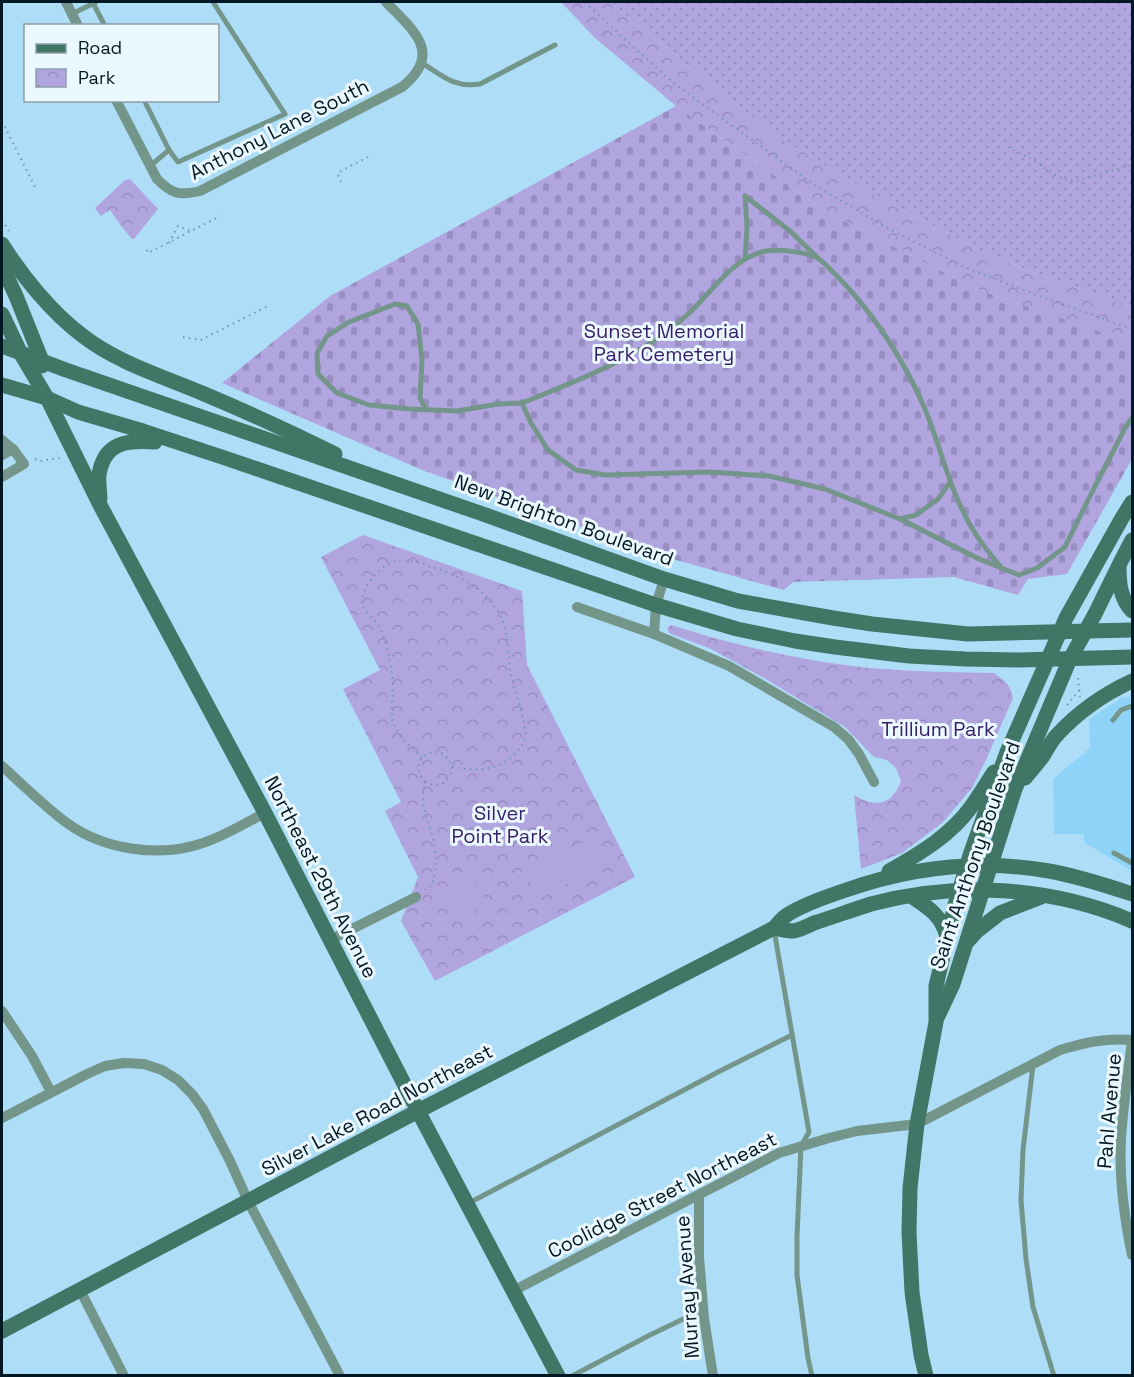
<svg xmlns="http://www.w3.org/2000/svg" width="1134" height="1377" viewBox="0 0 1134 1377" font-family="'Space Grotesk',sans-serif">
<defs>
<pattern id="grass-dots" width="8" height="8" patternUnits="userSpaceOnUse" patternTransform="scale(1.5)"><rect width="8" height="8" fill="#b1a5e0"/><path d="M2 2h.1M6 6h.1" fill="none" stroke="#978dc0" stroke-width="1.8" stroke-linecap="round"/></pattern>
<pattern id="cemetery-stones" width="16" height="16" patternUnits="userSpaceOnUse" patternTransform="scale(1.5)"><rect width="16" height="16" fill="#b1a5e0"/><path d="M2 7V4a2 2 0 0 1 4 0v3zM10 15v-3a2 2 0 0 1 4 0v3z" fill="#978dc0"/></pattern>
<pattern id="park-crowns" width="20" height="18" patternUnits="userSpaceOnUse" patternTransform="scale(1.5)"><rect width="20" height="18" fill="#b1a5e0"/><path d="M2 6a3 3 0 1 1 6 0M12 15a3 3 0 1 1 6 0" fill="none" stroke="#978dc0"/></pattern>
</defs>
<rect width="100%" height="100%" fill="#aeddf7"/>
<polygon fill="#8fd3f8" points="1123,697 1132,697 1132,871 1085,843 1083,834 1054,834 1053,779 1090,748 1089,719"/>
<polygon fill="url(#grass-dots)" points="610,2 1132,2 1132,308 1037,274 986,253 882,199 781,140 633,21"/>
<polygon fill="url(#cemetery-stones)" points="676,106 825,211 974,288 1132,342 1132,459 1067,574 1028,579 1018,595 954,577 793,582 784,590 669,558 422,470 222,383 330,296"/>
<g fill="url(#park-crowns)">
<polygon points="561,2 610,2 633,21 779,138 882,199 986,253 1037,274 1132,308 1132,343 974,288 825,211 676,106 595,38"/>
<polygon points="130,179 158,209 134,239 132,239 121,226 110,210 101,216 95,208 125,180"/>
<polygon points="363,535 522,591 527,665 635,877 435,981 401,921 418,877 385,811 401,802 343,689 380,670 321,557"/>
<path d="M671,625C740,647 811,663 883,669C920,672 957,672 994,673C1005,681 1010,684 1013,698L986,760L972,788L942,823L902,853L861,869L854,795C875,808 892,806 901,781L896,768L887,760L874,757L845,727L764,678L711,649L669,633L667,628Z"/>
</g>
<g fill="#b1a5e0">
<polygon points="588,839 602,864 540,899 526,874"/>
<polygon points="472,877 487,902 458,919 443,894"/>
</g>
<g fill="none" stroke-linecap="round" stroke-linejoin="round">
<g stroke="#7298ad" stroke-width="2" stroke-dasharray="1.5 4.5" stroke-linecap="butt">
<polyline points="585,2 633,47 676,85 813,184 887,228 964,267 1045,298 1132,329"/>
<polyline points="2,121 36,189"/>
<path d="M1008,147C1018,152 1028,157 1038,163C1050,171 1060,181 1075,181L1132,165"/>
<polyline points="341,182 338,175 339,172 368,157"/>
<polyline points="2,220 9,231"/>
<polyline points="169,243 178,226 191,231"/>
<polyline points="147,250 148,253 220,216"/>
<polyline points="183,337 201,340 270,305"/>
<polyline points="35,459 40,461 61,458"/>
<polyline points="1078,678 1080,697"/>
<polyline points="1067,705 1080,689"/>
<path d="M422,758C411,747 395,734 392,718C391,708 393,696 393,686C393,677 391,668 389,659C387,648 384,634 378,625C373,617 363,612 362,603C361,587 382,562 398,561C407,559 421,562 429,566C450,573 473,581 488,599C493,604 498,611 501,617C509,633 508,662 512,680C516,696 523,712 525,729C527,738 522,746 516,753C498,772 476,771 452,767"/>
<path d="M425,782C431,785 437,786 443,783C462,772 446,744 427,754C415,760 417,774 425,782C418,811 433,825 435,852C437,863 435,874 432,885L425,890"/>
</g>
<g stroke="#73958a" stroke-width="5">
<polyline points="93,3 105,26"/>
<polyline points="72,14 96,2"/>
<path d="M422,63C443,76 454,88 480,84L555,45"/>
<polyline points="144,100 169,150"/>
<polyline points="150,166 169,150 178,162 285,114 213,2"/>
<polyline points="745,196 790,231 817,257"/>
<polyline points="745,259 747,228 745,196"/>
<path d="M522,403C579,380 639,358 686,316C706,298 722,274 745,259C751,256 760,252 766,251C779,249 809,252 819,259C825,263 830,270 836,275C870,309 900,354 920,398C938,435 945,477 964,513C973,533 986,549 1000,566"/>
<polyline points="426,410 420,398 422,360 418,324 407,306 395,304 349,322 327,336 317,353 318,374 337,393 369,405 410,409 457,411 498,404 522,403 531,423 548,450 576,470 606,475 710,472 769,476 825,489 900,519 979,559 1019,575 1037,568 1065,547 1089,498 1125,428 1132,418"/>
<polyline points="900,519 916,515 938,499 950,482"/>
<polyline points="1113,720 1121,710 1132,706"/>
<polyline points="1114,853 1132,863"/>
<polyline points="774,930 809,1132 801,1146 797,1236 797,1275 808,1358 812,1376"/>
<polyline points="1033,1065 1023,1150 1021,1200 1026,1259 1033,1307 1054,1376"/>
<polyline points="469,1203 720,1071 792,1035"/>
<polyline points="572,1376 650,1335 704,1309"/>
</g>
<g stroke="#73958a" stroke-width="10">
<polyline points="66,2 78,26"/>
<path d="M116,100L157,179C172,194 179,196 200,191L402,87C444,53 413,30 386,2"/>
<polyline points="2,440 13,449 24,464 2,477"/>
<polyline points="2,455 13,449"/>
<polyline points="577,607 654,634 729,666 834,727 848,739 859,754 874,782"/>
<polyline points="654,634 656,605 664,579"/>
<path d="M2,766C23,785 44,806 67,823C104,850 160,858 203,843C225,836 245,823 265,813"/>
<polyline points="330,940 416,897"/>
<polyline points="2,1011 32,1056 51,1092"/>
<path d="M1132,1041C1128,1074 1123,1106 1121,1139C1119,1178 1124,1217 1132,1255"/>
<polyline points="2,1118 87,1074 105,1066 124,1063 144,1064 162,1070 178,1080 192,1094 203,1109 230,1161 248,1201 340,1376"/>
<polyline points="699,1195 699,1257 704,1318 713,1376"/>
<polyline points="80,1290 124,1376"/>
<path d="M513,1291L779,1153L829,1138L857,1131L917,1124L1060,1050C1087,1042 1105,1038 1132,1040"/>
</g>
<g stroke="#417667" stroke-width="15">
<path d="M2,244C22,276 52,313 83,336C118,363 162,376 202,393C247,412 291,432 335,454"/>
<polyline points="2,266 16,296 42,361 42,366"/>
<polyline points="2,314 21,354 47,398 100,505 265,813 418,1111 558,1376"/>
<polyline points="2,346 66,370 480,513 664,579 738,601 833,618 872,624 968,634 1132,630"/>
<polyline points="2,385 47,398 78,412 143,431 225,458 656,605 737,629 795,641 835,647 909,656 965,659 1019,660 1132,657"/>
<path d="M100,499C100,491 98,483 99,475C104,442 127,440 155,442"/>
<path d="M1119,566C1119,583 1120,598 1132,611"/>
<path d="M1025,778C1031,771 1037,764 1043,756C1047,749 1051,742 1056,736C1077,713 1104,694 1132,681"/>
<path d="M889,871C919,854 950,836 971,807C979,796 986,784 994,772"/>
<path d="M911,896C928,907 942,916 947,937"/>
<path d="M774,928C780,929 787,931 793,931C800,930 808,926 814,923C833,917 852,910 871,904C956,881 1051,886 1132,921"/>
<polyline points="968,941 977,931 1000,913 1041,897"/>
<polyline points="938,1016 953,984 1015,789 1070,659 1095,614 1120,563 1132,540"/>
<path d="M2,1331L418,1111L774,928C778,924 782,918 787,915C802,905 828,896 846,890C912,867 979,859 1049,871C1077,876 1105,885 1132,894"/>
<polyline points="926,1376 921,1355 912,1292 909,1232 910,1188 917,1124 936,1022 936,986 955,905 971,852 1007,752 1066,618 1122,518 1132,502"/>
</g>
</g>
<g text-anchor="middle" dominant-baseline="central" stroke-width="6" stroke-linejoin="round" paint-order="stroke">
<g font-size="20" fill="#021925" stroke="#ecf8ff">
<text transform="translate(279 129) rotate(-27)">Anthony Lane South</text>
<text transform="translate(564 520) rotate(20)">New Brighton Boulevard</text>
<text transform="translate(975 855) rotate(-71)">Saint Anthony Boulevard</text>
<text transform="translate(321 877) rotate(63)">Northeast 29th Avenue</text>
<text transform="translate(377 1110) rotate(-28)">Silver Lake Road Northeast</text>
<text transform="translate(1109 1111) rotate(-85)">Pahl Avenue</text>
<text transform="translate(662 1195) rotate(-27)">Coolidge Street Northeast</text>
<text transform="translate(687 1287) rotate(-94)">Murray Avenue</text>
</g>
<g font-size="20" fill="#361d67" stroke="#ecf8ff">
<text x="664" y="331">Sunset Memorial<tspan x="664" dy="23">Park Cemetery</tspan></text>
<text x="938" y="729">Trillium Park</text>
<text x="500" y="813">Silver<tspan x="500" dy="23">Point Park</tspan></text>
</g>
</g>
<rect width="1134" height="1377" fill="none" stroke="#021925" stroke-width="6"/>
<rect x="24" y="24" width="195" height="78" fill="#ecf8ff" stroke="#8e9fa8" stroke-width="1.5"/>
<rect x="36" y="44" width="30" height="9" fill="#417667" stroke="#8e9fa8" stroke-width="1.5"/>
<text x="78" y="54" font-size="18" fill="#021925">Road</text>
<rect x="36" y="69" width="30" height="18" fill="url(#park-crowns)" stroke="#8e9fa8" stroke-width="1.5"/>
<text x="78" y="84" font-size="18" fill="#021925">Park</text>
</svg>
